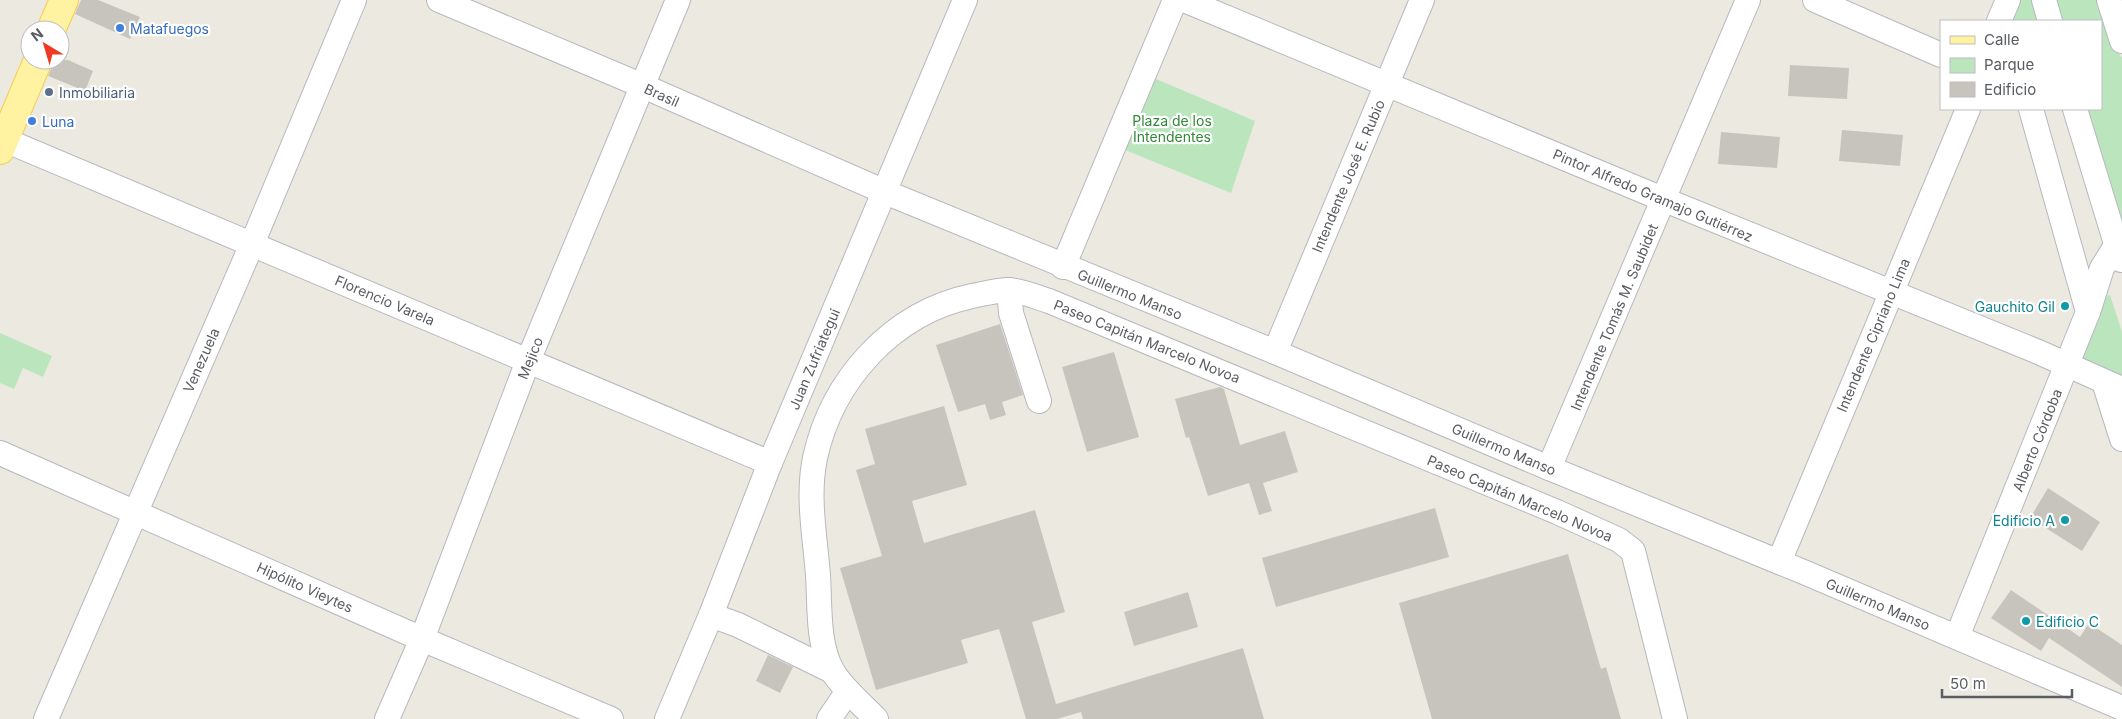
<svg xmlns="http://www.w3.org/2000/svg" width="2122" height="719" viewBox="0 0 2122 719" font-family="Inter,sans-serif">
<rect width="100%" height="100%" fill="#eceae0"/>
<g fill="#bbe5bc">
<polygon points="2019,0 2036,0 2042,21 2010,21"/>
<polygon points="2054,0 2102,0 2116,48 2122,58 2122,242 2086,109 2101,109 2101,21 2061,21"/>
<polygon points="1149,76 1255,121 1231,193 1120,148"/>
<polygon points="2110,295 2122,332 2122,379 2082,360 2105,296"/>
<polygon points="0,333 52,356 43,377 23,368 14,389 0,383"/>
</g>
<g fill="#c7c4bd">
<polygon points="81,0 98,0 140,17 130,39 75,14"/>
<polygon points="55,60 68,60 93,71 85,91 48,76"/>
<polygon points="1790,65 1849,68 1847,99 1788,96"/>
<polygon points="1842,130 1903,135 1900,166 1839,161"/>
<polygon points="1721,132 1780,137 1777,168 1718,164"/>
<polygon points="1000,324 1023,395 1002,402 1006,415 990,420 985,404 958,412 936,345"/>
<polygon points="1114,352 1139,437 1087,452 1062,367"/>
<polygon points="1220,387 1224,389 1240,445 1285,431 1298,472 1263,483 1272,511 1259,515 1249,483 1208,496 1189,437 1186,438 1175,399"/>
<polygon points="944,406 967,485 912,501 924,543 1035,510 1065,612 1032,622 1056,704 1243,648 1264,719 1083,719 1081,712 1057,719 1026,719 999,629 961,640 968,663 876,690 840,568 882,556 856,470 875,464 865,429"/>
<polygon points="2048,488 2100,522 2082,551 2030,518"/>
<polygon points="1435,508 1449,557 1276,607 1262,558"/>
<polygon points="1568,554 1601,669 1606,667 1621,719 1432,719 1399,603"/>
<polygon points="2011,590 2080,637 2089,623 2122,645 2122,687 2049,638 2041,651 1991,618"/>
<polygon points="1188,592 1198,627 1134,646 1124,612"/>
<polygon points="768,655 793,667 780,693 756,681"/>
</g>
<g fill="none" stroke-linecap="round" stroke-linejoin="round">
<defs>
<g id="minor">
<polyline points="439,0 643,86 885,192 1275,352 1549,468 1806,573 2122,708"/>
<polyline points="1184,0 1665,200 2036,351 2122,389"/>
<polyline points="1815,0 1941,55"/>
<polyline points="2044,0 2050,21"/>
<polyline points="2109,0 2122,41"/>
<polyline points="1999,21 2008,0"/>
<polyline points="2031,109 2088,312"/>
<polyline points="2075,109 2121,260"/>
<polyline points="0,138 770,463"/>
<polyline points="1063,267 1175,0"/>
<polyline points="1009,290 1011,313 1039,401"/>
<polyline points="1275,352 1422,0"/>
<polyline points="2104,382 2122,439"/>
<polyline points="0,453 422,639 611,719"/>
<polyline points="1549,468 1748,0"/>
<polyline points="1779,562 1968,109"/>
<polyline points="711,615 738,625 832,671"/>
<polyline points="1957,637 2088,312 2102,268 2117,244"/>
<polyline points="46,719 252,244 354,0"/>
<polyline points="387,719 422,639 528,361 678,0"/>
<polyline points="667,719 711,615 770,463 965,0"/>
<polyline points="829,719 848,691"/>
<path d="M876,719C862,704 844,690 833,672C817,645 820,605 818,575C815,537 807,496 815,458C832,380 892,313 972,296C984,294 996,290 1009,290C1022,291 1036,297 1049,301L1557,512L1619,540L1633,551L1675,719"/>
</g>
<g id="major">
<polyline points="51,30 64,0"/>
<polyline points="0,150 38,60"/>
</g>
</defs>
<use href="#minor" stroke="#b6b8bd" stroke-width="26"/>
<use href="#major" stroke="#f5cb50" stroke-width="30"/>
<use href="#minor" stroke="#fff" stroke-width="24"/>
<use href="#major" stroke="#fff3a2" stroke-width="28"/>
</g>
<g fill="#3f7fe0" stroke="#fff" stroke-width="2">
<circle cx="120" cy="28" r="5"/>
<circle cx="32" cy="121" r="5"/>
</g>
<circle fill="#5c6f8a" stroke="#fff" stroke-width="2" cx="49" cy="92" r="5"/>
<g fill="#0f9aa8" stroke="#fff" stroke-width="2">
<circle cx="2065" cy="306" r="5"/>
<circle cx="2065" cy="520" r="5"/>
<circle cx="2026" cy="621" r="5"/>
</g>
<g text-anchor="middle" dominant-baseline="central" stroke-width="4.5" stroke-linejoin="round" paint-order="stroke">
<g font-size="14" fill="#366cbe" stroke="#fff" text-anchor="start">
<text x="130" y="28">Matafuegos</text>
<text x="42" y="121">Luna</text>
</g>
<g font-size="14" fill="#4e5e75" stroke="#fff" text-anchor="start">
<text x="59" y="92">Inmobiliaria</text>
</g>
<g font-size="14" fill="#595c61" stroke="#fff">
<text transform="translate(662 95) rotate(24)">Brasil</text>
<text transform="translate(1348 176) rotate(-67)">Intendente José E. Rubio</text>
<text transform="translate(1653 195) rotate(23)">Pintor Alfredo Gramajo Gutiérrez</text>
<text transform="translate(1130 294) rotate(22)">Guillermo Manso</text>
<text transform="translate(385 300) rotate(23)">Florencio Varela</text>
<text transform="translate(1614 317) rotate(-67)">Intendente Tomás M. Saubidet</text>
<text transform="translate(1873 335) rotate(-67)">Intendente Cipriano Lima</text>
<text transform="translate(1147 341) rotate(22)">Paseo Capitán Marcelo Novoa</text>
<text transform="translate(530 358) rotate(-68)">Mejico</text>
<text transform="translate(814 359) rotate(-67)">Juan Zufriategui</text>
<text transform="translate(201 360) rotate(-66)">Venezuela</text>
<text transform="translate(2037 440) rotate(-68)">Alberto Córdoba</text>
<text transform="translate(1504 449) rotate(23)">Guillermo Manso</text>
<text transform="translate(1520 498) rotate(23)">Paseo Capitán Marcelo Novoa</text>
<text transform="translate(305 587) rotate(24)">Hipólito Vieytes</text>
<text transform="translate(1878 604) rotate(23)">Guillermo Manso</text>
</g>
<g font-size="14" fill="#328739" stroke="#fff">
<text x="1172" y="120">Plaza de los<tspan x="1172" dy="16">Intendentes</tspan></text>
</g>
<g font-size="14" fill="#0d838f" stroke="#fff" text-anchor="end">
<text x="2055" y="306">Gauchito Gil</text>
<text x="2055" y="520">Edificio A</text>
<text x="2036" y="621" text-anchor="start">Edificio C</text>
</g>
</g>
<rect x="1940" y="20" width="162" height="90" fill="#ffffff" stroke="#bdbec0"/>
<rect x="1950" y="36" width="25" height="8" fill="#fff3a2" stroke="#bdbec0"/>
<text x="1984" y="45" font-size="15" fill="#595c61">Calle</text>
<rect x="1950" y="58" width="25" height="15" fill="#bbe5bc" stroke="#bdbec0"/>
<text x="1984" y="70" font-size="15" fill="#595c61">Parque</text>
<rect x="1950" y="82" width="25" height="15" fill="#c7c4bd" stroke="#bdbec0"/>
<text x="1984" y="95" font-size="15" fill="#595c61">Edificio</text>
<g transform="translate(45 45) rotate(322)"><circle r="24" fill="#ffffff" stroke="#bdbec0"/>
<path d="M0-4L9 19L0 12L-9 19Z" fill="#ee3a25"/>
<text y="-8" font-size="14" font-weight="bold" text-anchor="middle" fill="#595c61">N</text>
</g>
<path d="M1942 689v8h130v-8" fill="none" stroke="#595c61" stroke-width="2.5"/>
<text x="1950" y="689" font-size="15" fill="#595c61" stroke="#ffffff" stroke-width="4" paint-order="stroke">50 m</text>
</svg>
